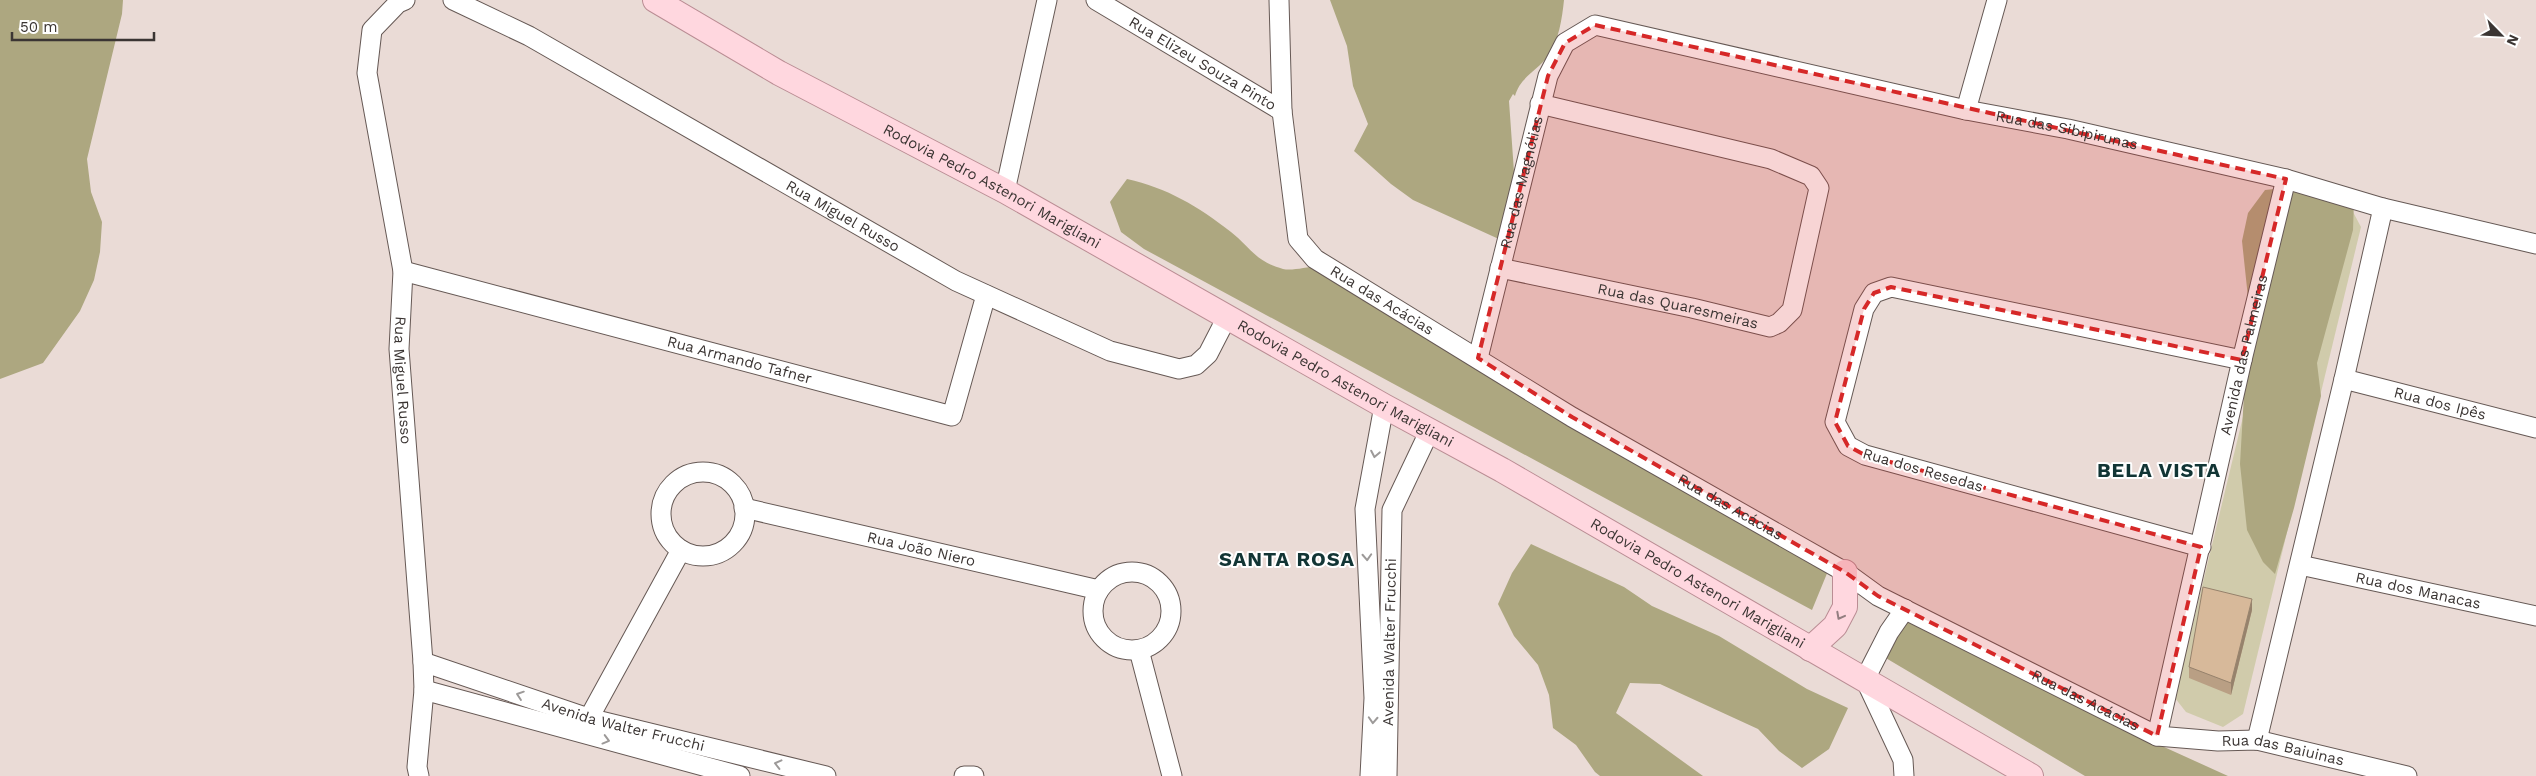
<svg xmlns="http://www.w3.org/2000/svg" width="2536" height="776" viewBox="0 0 2536 776" font-family="'Work Sans',sans-serif">
<rect width="100%" height="100%" fill="#eadbd6"/>
<polygon fill="#d0cbab" points="2293,210 2353,212 2361,227 2243,714 2223,727 2186,712 2175,698"/>
<g fill="#ada780">
<polygon points="0,0 123,0 122,14 87,159 91,192 102,222 100,252 94,280 80,311 43,363 0,379"/>
<path d="M1330,0H1564C1562,19 1559,40 1548,56C1537,71 1520,77 1515,96L1513,94L1509,101L1514,172L1501,240L1413,200L1391,184L1354,151L1368,124L1353,86L1347,46Z"/>
<path d="M1127,179C1167,188 1198,206 1231,232C1250,247 1256,262 1283,269C1292,271 1307,267 1317,266L1828,571L1812,610L1144,249L1121,232L1110,202Z"/>
<polygon points="2331,183 2354,200 2353,230 2317,363 2321,396 2294,508 2275,574 2263,562 2247,530 2240,464 2249,307 2242,241 2248,213 2265,190"/>
<polygon points="1531,544 1624,587 1652,606 1719,636 1807,689 1848,708 1829,749 1802,768 1779,751 1758,729 1660,684 1630,683 1616,713 1703,776 1600,776 1595,772 1576,745 1553,728 1549,695 1538,665 1514,636 1498,604 1512,573"/>
<polygon points="1896,618 1926,619 2109,722 2228,776 2085,776 1879,654"/>
</g>
<g fill="none" stroke-linecap="round" stroke-linejoin="round">
<defs>
<g id="minor">
<path id="s1" d="M405,0L398,3L372,30L367,73L403,271L399,349L423,662L424,690L417,767L419,776"/>
<path id="s2" d="M453,0L529,36L956,281L1110,351L1179,369L1196,365L1208,354L1227,317"/>
<path id="s3" d="M1096,0L1282,111"/>
<path id="s4" d="M1279,0L1282,111L1298,239L1315,259L1572,417L1845,572L1878,596L2157,736L2218,741L2257,740L2407,776"/>
<polyline points="1966,110 1997,0"/>
<polyline points="1005,191 1047,0"/>
<path id="s5" d="M1500,268L1692,308L1770,327L1779,323L1792,310L1819,188L1811,176L1771,159L1540,104"/>
<path id="s6" d="M403,271L952,416L986,295"/>
<path id="s7" d="M1478,358L1548,76L1565,43L1595,25L1966,110L2068,129L2286,179L2383,208L2536,244"/>
<path id="s8" d="M2344,379L2536,428"/>
<circle cx="703" cy="514" r="42"/>
<path id="s9" d="M744,508L1099,590"/>
<polyline points="2201,547 1865,455 1848,446 1835,422 1864,309 1874,293 1891,287 2242,360"/>
<path id="s10" d="M2300,565L2536,616"/>
<circle cx="1132" cy="611" r="39"/>
<polyline points="1139,650 1172,776"/>
<path id="s11" d="M423,662L588,718L826,776"/>
<polyline points="424,690 740,776"/>
<polyline points="584,727 681,550"/>
<path id="s12" d="M2157,736L2242,360L2286,179"/>
<polyline points="2257,740 2344,379 2383,208"/>
<polyline points="964,776 974,776"/>
<polyline points="1370,776 1374,698 1365,509 1384,406"/>
<path id="s13" d="M1387,776L1392,510L1430,430"/>
<polyline points="1904,776 1903,760 1865,679 1889,632 1905,609"/>
</g>
<g id="major">
<path id="s14" d="M655,0L779,73L1005,191L1384,406L1502,470L2031,776"/>
<polyline points="1810,649 1835,626 1845,607 1845,572"/>
</g>
</defs>
<use href="#minor" stroke="#665955" stroke-width="21"/>
<use href="#major" stroke="#ba8d94" stroke-width="26"/>
<use href="#minor" stroke="#fff" stroke-width="19"/>
<use href="#major" stroke="#ffd7df" stroke-width="24"/>
</g>
<polygon fill="#b99f84" points="2252,610 2231,695 2189,678 2189,667"/>
<polygon fill="#96826c" points="2252,599 2252,610 2231,695 2231,683"/>
<polygon fill="#d7b99a" stroke="#96826c" points="2203,587 2252,599 2231,683 2189,667"/>
<defs><path id="oneway-chevron" d="M-2-3.5L2.5 0L-2 3.5" fill="none" stroke-width="1.6" stroke-linecap="round" stroke-linejoin="round" transform="scale(1.25)"/></defs>
<g stroke="#9d9a99">
<use href="#oneway-chevron" transform="translate(1375 454) rotate(101)"/>
<use href="#oneway-chevron" transform="translate(1367 557) rotate(87)"/>
<use href="#oneway-chevron" transform="translate(520 695) rotate(-161)"/>
<use href="#oneway-chevron" transform="translate(1373 720) rotate(93)"/>
<use href="#oneway-chevron" transform="translate(606 740) rotate(15)"/>
<use href="#oneway-chevron" transform="translate(778 764) rotate(-166)"/>
</g>
<use stroke="#937e80" href="#oneway-chevron" transform="translate(1840 616) rotate(118)"/>
<path fill="#d62828" fill-opacity="0.2" stroke="#d62828" stroke-width="4" stroke-dasharray="10 6" stroke-linejoin="round" d="M1595,25L2286,179L2242,360L1891,287L1874,293L1864,309L1835,422L1848,446L1865,455L2201,547L2157,736L1878,596L1845,572L1572,417L1478,358L1548,76L1565,43Z"/>
<g text-anchor="middle" dominant-baseline="central" stroke-width="4" stroke-linejoin="round" paint-order="stroke">
<g font-size="15" fill="#3b3533" stroke="#fff">
<text stroke="none"><textPath href="#s3" startOffset="124">Rua Elizeu Souza Pinto</textPath></text>
<text stroke="none"><textPath href="#s7" startOffset="846">Rua das Sibipirunas</textPath></text>
<text stroke="none"><textPath href="#s7" startOffset="181">Rua das Magnólias</textPath></text>
<text stroke="none"><textPath href="#s14" startOffset="385">Rodovia Pedro Astenori Marigliani</textPath></text>
<text stroke="none"><textPath href="#s2" startOffset="446">Rua Miguel Russo</textPath></text>
<text stroke="none"><textPath href="#s4" startOffset="345">Rua das Acácias</textPath></text>
<text stroke="none"><textPath href="#s5" startOffset="182">Rua das Quaresmeiras</textPath></text>
<text stroke="none"><textPath href="#s12" startOffset="391">Avenida das Palmeiras</textPath></text>
<text stroke="none"><textPath href="#s6" startOffset="348">Rua Armando Tafner</textPath></text>
<text stroke="none"><textPath href="#s1" startOffset="399">Rua Miguel Russo</textPath></text>
<text stroke="none"><textPath href="#s14" startOffset="790">Rodovia Pedro Astenori Marigliani</textPath></text>
<text stroke="none"><textPath href="#s8" startOffset="99">Rua dos Ipês</textPath></text>
<text transform="translate(1923 470) rotate(16)">Rua dos Resedas</text>
<text stroke="none"><textPath href="#s4" startOffset="750">Rua das Acácias</textPath></text>
<text stroke="none"><textPath href="#s9" startOffset="182">Rua João Niero</textPath></text>
<text stroke="none"><textPath href="#s14" startOffset="1195">Rodovia Pedro Astenori Marigliani</textPath></text>
<text stroke="none"><textPath href="#s10" startOffset="121">Rua dos Manacas</textPath></text>
<text stroke="none"><textPath href="#s13" startOffset="134">Avenida Walter Frucchi</textPath></text>
<text stroke="none"><textPath href="#s4" startOffset="1155">Rua das Acácias</textPath></text>
<text stroke="none"><textPath href="#s11" startOffset="210">Avenida Walter Frucchi</textPath></text>
<text stroke="none"><textPath href="#s4" startOffset="1362">Rua das Baiuinas</textPath></text>
</g>
<g font-size="20" font-weight="bold" letter-spacing="1" fill="#123535" stroke="#fff">
<text x="2159" y="470">BELA VISTA</text>
<text x="1287" y="559">SANTA ROSA</text>
</g>
</g>
<g transform="translate(2501 35) rotate(114)" stroke="#ffffff" stroke-width="4" paint-order="stroke">
<path d="M0-4L9 19L0 12L-9 19Z" fill="#3b3533"/>
<text y="-8" font-size="14" font-weight="bold" text-anchor="middle" fill="#3b3533">N</text>
</g>
<path d="M12 32v8h142v-8" fill="none" stroke="#3b3533" stroke-width="2.5"/>
<text x="20" y="32" font-size="15" fill="#3b3533" stroke="#ffffff" stroke-width="4" paint-order="stroke">50 m</text>
</svg>
